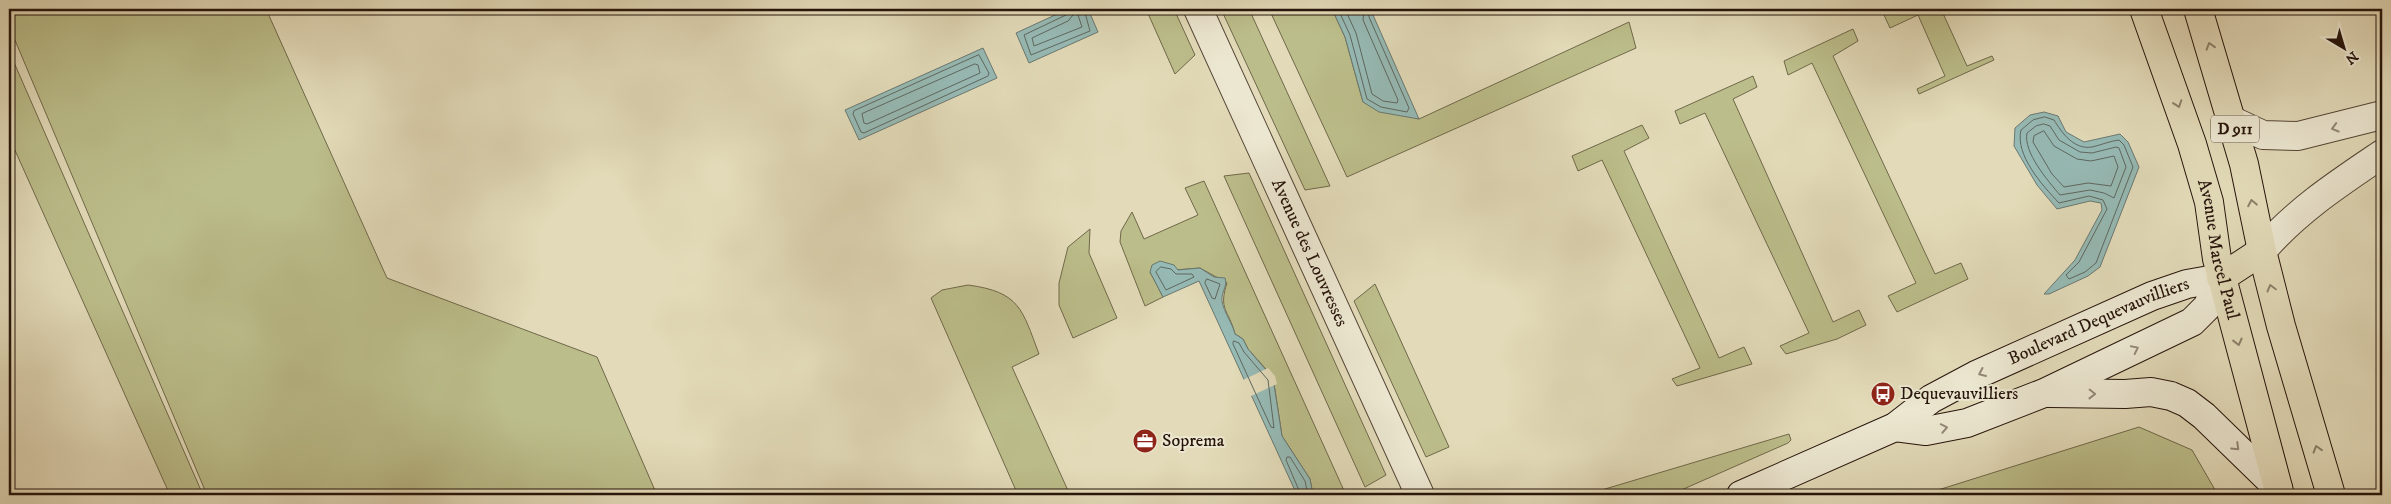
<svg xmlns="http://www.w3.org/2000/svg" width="2391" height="504" viewBox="0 0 2391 504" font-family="'IM FELL DW Pica',serif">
<rect width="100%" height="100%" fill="#e2dab8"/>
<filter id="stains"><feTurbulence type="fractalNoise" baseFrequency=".004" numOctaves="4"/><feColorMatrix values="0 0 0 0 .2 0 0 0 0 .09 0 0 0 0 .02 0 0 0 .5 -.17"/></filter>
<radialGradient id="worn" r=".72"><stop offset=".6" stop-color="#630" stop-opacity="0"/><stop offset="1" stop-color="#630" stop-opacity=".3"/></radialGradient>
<g fill="#bbbd8a" stroke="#70684a">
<polygon points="9,9 266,9 387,278 597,357 657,495 207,495 9,26"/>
<polygon points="1146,9 1174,9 1195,55 1175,74"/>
<polygon points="1221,9 1249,9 1330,186 1305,190"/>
<polygon points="1269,9 1332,9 1345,37 1363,102 1419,119 1629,22 1636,48 1347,177"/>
<polygon points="1897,9 1941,9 1967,66 1992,56 1994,60 1919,94 1917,89 1945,76 1918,15 1890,28 1884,15"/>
<polygon points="1853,29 1858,41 1833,56 1935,274 1961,263 1968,279 1897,312 1888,296 1916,283 1812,63 1788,75 1784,61"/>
<polygon points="9,51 203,495 170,495 9,137"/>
<polygon points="1753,76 1757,87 1733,99 1833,322 1859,310 1866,325 1837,339 1786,354 1780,346 1809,333 1705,113 1680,124 1675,111"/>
<polygon points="1642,125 1649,138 1624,151 1719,358 1744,347 1752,364 1677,386 1672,379 1700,368 1602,160 1578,171 1572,156"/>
<polygon points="1249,173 1386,475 1365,487 1224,176"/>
<path d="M1204,181L1346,495H1313L1310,479L1282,436L1273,377L1248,349L1243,339L1235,334C1229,310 1218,310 1227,283L1200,268L1150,272L1163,297L1145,306L1120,242L1121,231L1132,212L1144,239L1198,215L1185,188Z"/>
<polygon points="1090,229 1089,253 1117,318 1073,338 1059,305 1059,283 1068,247"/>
<polygon points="1375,284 1449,447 1426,457 1354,301"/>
<path d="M968,285C1020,292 1022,309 1039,354L1012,367L1070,495H1018L931,298L942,290Z"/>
<polygon points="2139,427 2192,450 2218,495 1922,495"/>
<polygon points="1789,434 1791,440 1788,443 1670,495 1585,495"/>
</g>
<g fill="#96bab5" stroke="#697871">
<polygon points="1068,9 1088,9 1098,32 1029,63 1016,33"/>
<polygon points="1332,9 1386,9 1373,15 1419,119 1379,112 1363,102 1345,37"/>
<polygon points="983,48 997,78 859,140 845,110"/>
<polygon points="2044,112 2058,116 2066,132 2084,142 2120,134 2128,142 2139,167 2100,267 2088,276 2049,294 2044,294 2075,260 2102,210 2101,203 2090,201 2057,209 2037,185 2014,146 2015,128 2030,115"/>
<path d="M1160,261L1174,265L1178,270L1200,268L1214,277L1225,278C1228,286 1221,292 1222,301C1224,313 1232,322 1235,334L1243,339L1248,349L1273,378L1282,436L1310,479L1313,495H1297L1199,281L1163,297L1150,272L1152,265Z"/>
</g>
<polygon fill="#e2dab8" points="1268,368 1275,376 1277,384 1249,397 1241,381"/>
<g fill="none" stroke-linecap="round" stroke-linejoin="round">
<g stroke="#5e6760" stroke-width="1">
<polyline points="1068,9 1066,15 1024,35 1031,55 1090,31 1084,9"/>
<polyline points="1338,9 1350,35 1367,99 1381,107 1407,112 1409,108 1369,17 1369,12 1374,9"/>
<polyline points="1345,9 1356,33 1372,94 1383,101 1397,103 1398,100 1363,20 1364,9"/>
<polygon points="1075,13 1078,15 1082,27 1034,46 1032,38 1068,21"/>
<polygon points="979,55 989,73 988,76 864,133 861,132 853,114 854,111"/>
<polygon points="975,64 978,65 980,73 867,124 864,123 862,114"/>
<path d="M2045,117L2054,120C2062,133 2074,150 2092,147C2101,145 2110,141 2119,140L2124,145L2133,167L2096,263L2085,272L2069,279L2066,275L2079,262L2107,209L2103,200L2089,196L2059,203C2042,185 2015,155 2021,130L2033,120Z"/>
<path d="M2044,124L2050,126L2059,140L2080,152L2092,153L2116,147L2119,148L2126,167L2114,198L2104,193L2090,190L2060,195C2048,181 2023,152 2027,133L2036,126Z"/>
<polygon points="2044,131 2054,146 2077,159 2091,161 2114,156 2118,167 2111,186 2088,183 2064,187 2052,174 2033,142 2034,136"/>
<polygon points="1161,267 1171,269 1176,274 1192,274 1194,277 1166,290 1156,272"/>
<polygon points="1207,279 1220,284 1215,299 1212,298 1205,283"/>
<polygon points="1234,341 1239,343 1244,352 1268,380 1274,428 1271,427 1233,344"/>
<polyline points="1301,495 1286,460 1287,457 1290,457 1305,481 1308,495"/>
</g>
<defs>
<g id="street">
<path id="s1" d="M1198,9L1420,495"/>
<polyline points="2233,121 2263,135 2298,136 2382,115"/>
<path d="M2262,251C2296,211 2339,183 2382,154"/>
</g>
<g id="secondary">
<polyline points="2050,393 2125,394 2151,392 2171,396 2187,403 2204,416 2278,488"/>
<polyline points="1895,427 1926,431 1967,423 2044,393 2192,322 2207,307 2221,278"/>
<path id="s2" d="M1741,495L1895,427L1931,399L1976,375L2152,296L2187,284L2221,278"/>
</g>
<g id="primary">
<path id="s3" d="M2144,9L2192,144L2209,202L2217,259L2280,495"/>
<polyline points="2198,9 2244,164 2262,251 2281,326 2331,495"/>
<polyline points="2221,278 2262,251"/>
</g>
</defs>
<use href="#street" stroke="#554636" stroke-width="30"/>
<use href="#secondary" stroke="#26140b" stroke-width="30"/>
<use href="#primary" stroke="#26140b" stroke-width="30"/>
<use href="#street" stroke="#ece7d1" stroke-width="28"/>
<use href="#secondary" stroke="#ece7d1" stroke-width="28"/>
<use href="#primary" stroke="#e2dab8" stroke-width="28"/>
</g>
<defs><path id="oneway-chevron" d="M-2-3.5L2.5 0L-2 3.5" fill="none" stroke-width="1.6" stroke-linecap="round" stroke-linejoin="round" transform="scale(1.25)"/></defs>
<g stroke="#8d816a">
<use href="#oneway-chevron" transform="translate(2210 46) rotate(-107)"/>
<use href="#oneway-chevron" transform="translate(2178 104) rotate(71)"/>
<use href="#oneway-chevron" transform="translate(2252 203) rotate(-101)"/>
<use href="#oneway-chevron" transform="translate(2271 288) rotate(-105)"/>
<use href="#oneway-chevron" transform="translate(2238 342) rotate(76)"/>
<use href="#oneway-chevron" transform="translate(2317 449) rotate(-107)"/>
</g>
<g stroke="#938878">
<use href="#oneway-chevron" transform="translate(2335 128) rotate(164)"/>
<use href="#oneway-chevron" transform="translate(2135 349) rotate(-26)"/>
<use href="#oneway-chevron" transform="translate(1982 373) rotate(156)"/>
<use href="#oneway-chevron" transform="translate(2092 394) rotate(1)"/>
<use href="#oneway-chevron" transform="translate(1944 428) rotate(-11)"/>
<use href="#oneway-chevron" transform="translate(2236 447) rotate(44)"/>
</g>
<defs>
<symbol id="bus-disc" viewBox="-11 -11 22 22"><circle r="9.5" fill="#8f2418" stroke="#ece7d1"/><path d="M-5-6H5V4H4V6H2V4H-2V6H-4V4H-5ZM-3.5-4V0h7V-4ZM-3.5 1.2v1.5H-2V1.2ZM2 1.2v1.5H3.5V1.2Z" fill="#fff"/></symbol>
<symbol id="office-disc" viewBox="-11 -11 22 22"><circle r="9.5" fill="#8f2418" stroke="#ece7d1"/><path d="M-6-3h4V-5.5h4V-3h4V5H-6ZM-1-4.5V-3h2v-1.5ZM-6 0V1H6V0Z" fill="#fff"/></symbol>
</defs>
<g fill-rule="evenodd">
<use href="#bus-disc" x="1869" y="380" width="28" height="28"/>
<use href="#office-disc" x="1131" y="427" width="28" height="28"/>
</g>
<g text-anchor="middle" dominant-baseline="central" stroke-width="4" stroke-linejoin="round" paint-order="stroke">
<rect fill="#ece7d1" stroke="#615346" stroke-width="1" x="2211" y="115.5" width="48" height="27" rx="4"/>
<g font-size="16" font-weight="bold" fill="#26140b">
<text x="2235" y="129">D 911</text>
</g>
<g font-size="18" fill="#26140b" stroke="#ece7d1">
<text stroke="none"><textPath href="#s3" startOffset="252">Avenue Marcel Paul</textPath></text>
<text stroke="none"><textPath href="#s1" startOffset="268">Avenue des Louvresses</textPath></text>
<text stroke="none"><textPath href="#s2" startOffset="399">Boulevard Dequevauvilliers</textPath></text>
</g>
<g font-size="18" fill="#26140b" stroke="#ece7d1" text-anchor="start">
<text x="1900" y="394">Dequevauvilliers</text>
<text x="1162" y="441">Soprema</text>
</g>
</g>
<rect width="2391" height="504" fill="none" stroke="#e2dab8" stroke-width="30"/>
<rect x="10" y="10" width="2371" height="484" fill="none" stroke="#26140b" stroke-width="2.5"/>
<rect x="15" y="15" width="2361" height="474" fill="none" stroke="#26140b"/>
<g transform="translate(2344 48) rotate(142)" stroke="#ece7d1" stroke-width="4" paint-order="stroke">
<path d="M0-4L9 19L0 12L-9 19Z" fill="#26140b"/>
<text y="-8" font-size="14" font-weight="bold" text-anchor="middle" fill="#26140b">N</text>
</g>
<rect width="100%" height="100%" filter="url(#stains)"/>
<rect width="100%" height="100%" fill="url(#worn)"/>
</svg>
